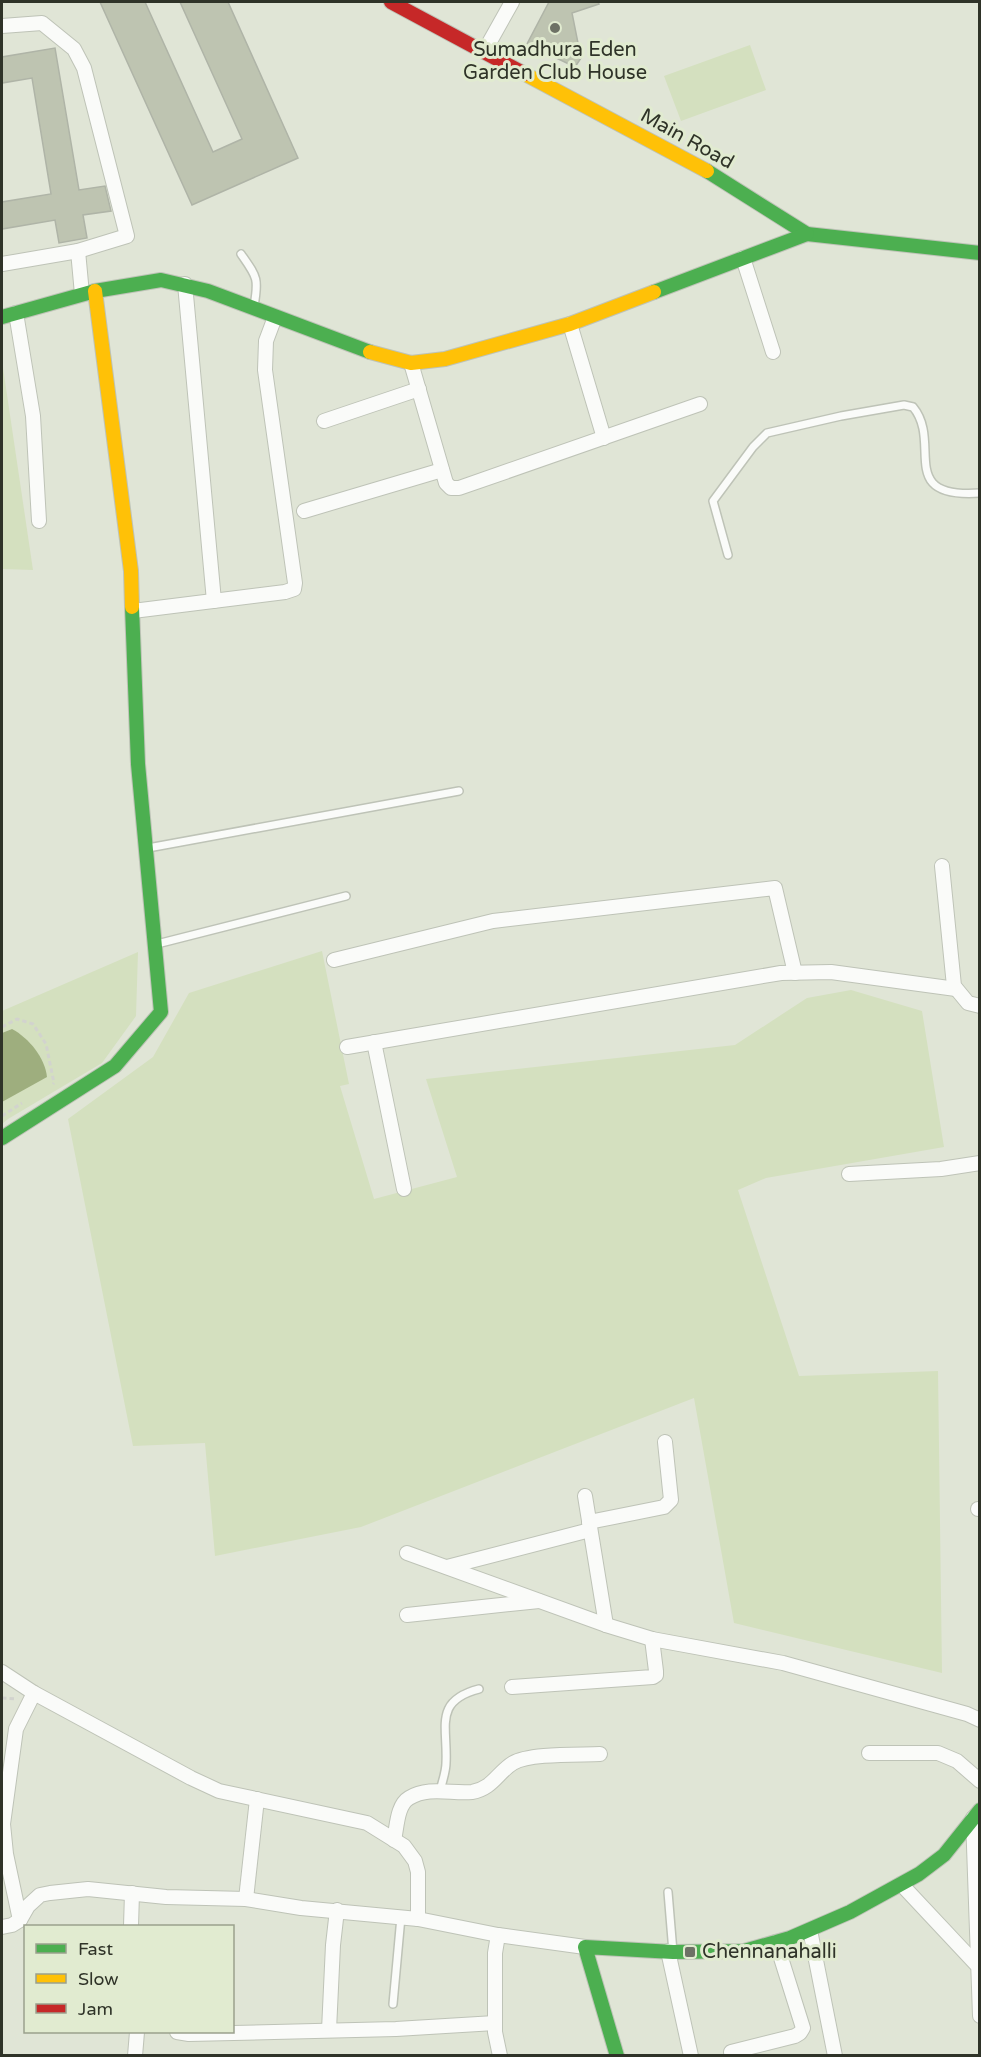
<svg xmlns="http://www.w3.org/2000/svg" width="981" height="2057" viewBox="0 0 981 2057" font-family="'Varela Round',sans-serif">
<rect width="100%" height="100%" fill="#e0e5d6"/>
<g fill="#d4e0bf">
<polygon points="750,45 766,90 681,121 664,76"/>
<polygon points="2,361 33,570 2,569"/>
<polygon points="322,951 349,1084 340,1086 374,1199 457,1177 426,1079 735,1045 807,998 851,990 922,1011 944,1147 766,1178 738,1190 799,1376 938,1371 942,1673 734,1623 694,1398 361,1527 215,1556 205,1443 133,1446 68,1119 153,1057 189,993"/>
<polygon points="138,952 136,1016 102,1063 8,1119 2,1124 2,1102 18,1092 12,1029 2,1033 2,1011"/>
</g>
<path fill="#9eae7e" d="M12,1029C29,1038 45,1058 47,1077L2,1102V1033Z"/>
<g fill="#bec4b1" stroke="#afb4a7" stroke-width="1.5">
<polygon points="100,2 145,2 213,152 242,139 180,2 228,2 298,158 192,205"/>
<polygon points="549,2 598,2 599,4 572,13 581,58 575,67 527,44"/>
<polygon points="55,48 79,190 105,186 111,211 83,215 87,238 59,243 55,220 2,229 2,202 51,194 32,78 2,83 2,57"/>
</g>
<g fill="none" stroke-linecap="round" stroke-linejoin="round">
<defs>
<g id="lane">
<path d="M241,254C257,277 259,278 254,306"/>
<path d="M728,555L713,501L753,447L767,433L841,416L904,405L913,407C943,443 895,499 980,493"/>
<polyline points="148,848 459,791"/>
<polyline points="157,944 346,896"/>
<path d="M440,1791C442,1782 446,1772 446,1763C448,1727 433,1701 479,1689"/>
<polyline points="668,1892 673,1952"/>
<polyline points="393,2004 401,1917"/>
</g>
<g id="street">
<polyline points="2,26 42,23 74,49 84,68 127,236 78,251 2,264"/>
<polyline points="484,52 512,2"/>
<polyline points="78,251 82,294"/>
<polyline points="743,258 773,352"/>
<polyline points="185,284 214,601"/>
<polyline points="16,313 33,416 39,521"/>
<polyline points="570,324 604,438"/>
<polyline points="411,363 446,483 451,488 459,488 700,404"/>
<polyline points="324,421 419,389"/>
<polyline points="304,511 442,470"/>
<polyline points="133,611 285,592 294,589 295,583 265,370 266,341 275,317"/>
<polyline points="942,866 954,986 968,1003 980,1006"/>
<polyline points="334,960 493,921 775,888 795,973"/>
<polyline points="374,1042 404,1189"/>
<polyline points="347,1047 781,973 831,972 956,989"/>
<polyline points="849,1174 941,1169 980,1163"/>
<polyline points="585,1496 606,1625"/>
<polyline points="978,1509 980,1509"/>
<polyline points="589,1522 664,1507 671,1500 665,1442"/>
<polyline points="407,1553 606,1625 652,1639 783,1663 967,1714 980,1720"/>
<polyline points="447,1567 590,1530"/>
<polyline points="407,1615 539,1601"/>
<polyline points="2,1672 34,1693 191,1778 219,1791 367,1823 404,1846 415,1861 418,1872 418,1919"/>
<polyline points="512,1687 653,1677 656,1675 656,1671 652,1639"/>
<polyline points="869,1753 938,1753 957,1761 980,1781"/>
<polyline points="973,1818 980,2016"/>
<path d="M394,1840C397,1827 397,1805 409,1798C429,1786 451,1794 472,1792C492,1789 498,1772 513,1763C529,1753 580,1755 600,1754"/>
<polyline points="901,1884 976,1964"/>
<polyline points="246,1899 257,1799"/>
<polyline points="20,1920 6,1854 3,1824 16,1729 34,1693"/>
<polyline points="131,1926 132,1893"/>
<polyline points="2,1927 12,1925 20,1920 28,1906 40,1895 50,1893 88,1889 166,1897 246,1899 301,1908 418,1919 498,1935 585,1947"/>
<polyline points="810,1930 835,2056"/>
<polyline points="498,1935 495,1953 495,2032 500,2056"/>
<polyline points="668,1951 691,2056"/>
<polyline points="329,2030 333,1945 337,1910"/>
<polyline points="177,2032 189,2034 396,2029 495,2023"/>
<polyline points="731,2052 795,2036 800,2033 803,2028 776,1942"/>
<polyline points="135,2056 137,2032"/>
</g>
<g id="fast">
<polyline points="707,171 807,234 980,253"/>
<polyline points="654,292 807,234"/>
<polyline points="2,317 95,291 161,280 208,291 370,352"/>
<polyline points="2,1138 115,1066 161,1012 138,764 132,607"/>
<polyline points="617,2056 585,1947 673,1952 744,1951 790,1938 850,1912 919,1874 944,1855 980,1810"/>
</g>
<g id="slow">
<polyline points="525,74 707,171"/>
<polyline points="95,291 131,571 132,607"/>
<polyline points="370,352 411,363 445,359 570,324 654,292"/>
</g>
<polyline id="jam" points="391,2 525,74"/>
</defs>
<use href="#lane" stroke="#bec3b7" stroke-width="10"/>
<use href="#street" stroke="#bec3b7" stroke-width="16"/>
<use href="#fast" stroke="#bec3b7" stroke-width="16"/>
<use href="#slow" stroke="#bec3b7" stroke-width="16"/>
<use href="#jam" stroke="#bec3b7" stroke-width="16"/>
<g stroke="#d2d3ce" stroke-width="3" stroke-dasharray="4.5 3" stroke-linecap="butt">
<polyline points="2,1027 17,1019 33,1024 46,1044 54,1083 53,1084"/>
<polyline points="2,1116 22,1103"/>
<polyline points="2,1698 17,1699"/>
</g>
<use href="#lane" stroke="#fafbf9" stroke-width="7"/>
<use href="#street" stroke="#fafbf9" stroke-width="14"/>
<use href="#fast" stroke="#4caf50" stroke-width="14"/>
<use href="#slow" stroke="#ffc107" stroke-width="14"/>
<use href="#jam" stroke="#c62828" stroke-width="14"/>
</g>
<g fill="#6d7165" stroke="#e1ebd0" stroke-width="2">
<circle cx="555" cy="28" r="6"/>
<rect x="684" y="1946" width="12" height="12" rx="3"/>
</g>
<g text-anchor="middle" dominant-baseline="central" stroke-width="6" stroke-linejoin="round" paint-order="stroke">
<g font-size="20" fill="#2f3328" stroke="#e1ebd0">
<text x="555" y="50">Sumadhura Eden<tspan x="555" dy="23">Garden Club House</tspan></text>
<text x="702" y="1952" text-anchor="start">Chennanahalli</text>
</g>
<g font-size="20" fill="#2f3328" stroke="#e1ebd0">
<text transform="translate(687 139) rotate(29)">Main Road</text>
</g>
</g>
<rect width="981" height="2057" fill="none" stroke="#2f3328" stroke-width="6"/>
<rect x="24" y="1925" width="210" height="108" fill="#e1ebd0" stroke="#9aa18d" stroke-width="1.5"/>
<rect x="36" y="1944" width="30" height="9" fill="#4caf50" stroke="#9aa18d" stroke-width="1.5"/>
<text x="78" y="1955" font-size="18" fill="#2f3328">Fast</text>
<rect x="36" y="1974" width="30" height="9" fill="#ffc107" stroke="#9aa18d" stroke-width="1.5"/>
<text x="78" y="1985" font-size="18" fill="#2f3328">Slow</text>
<rect x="36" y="2004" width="30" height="9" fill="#c62828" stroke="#9aa18d" stroke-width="1.5"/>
<text x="78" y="2015" font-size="18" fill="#2f3328">Jam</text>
</svg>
